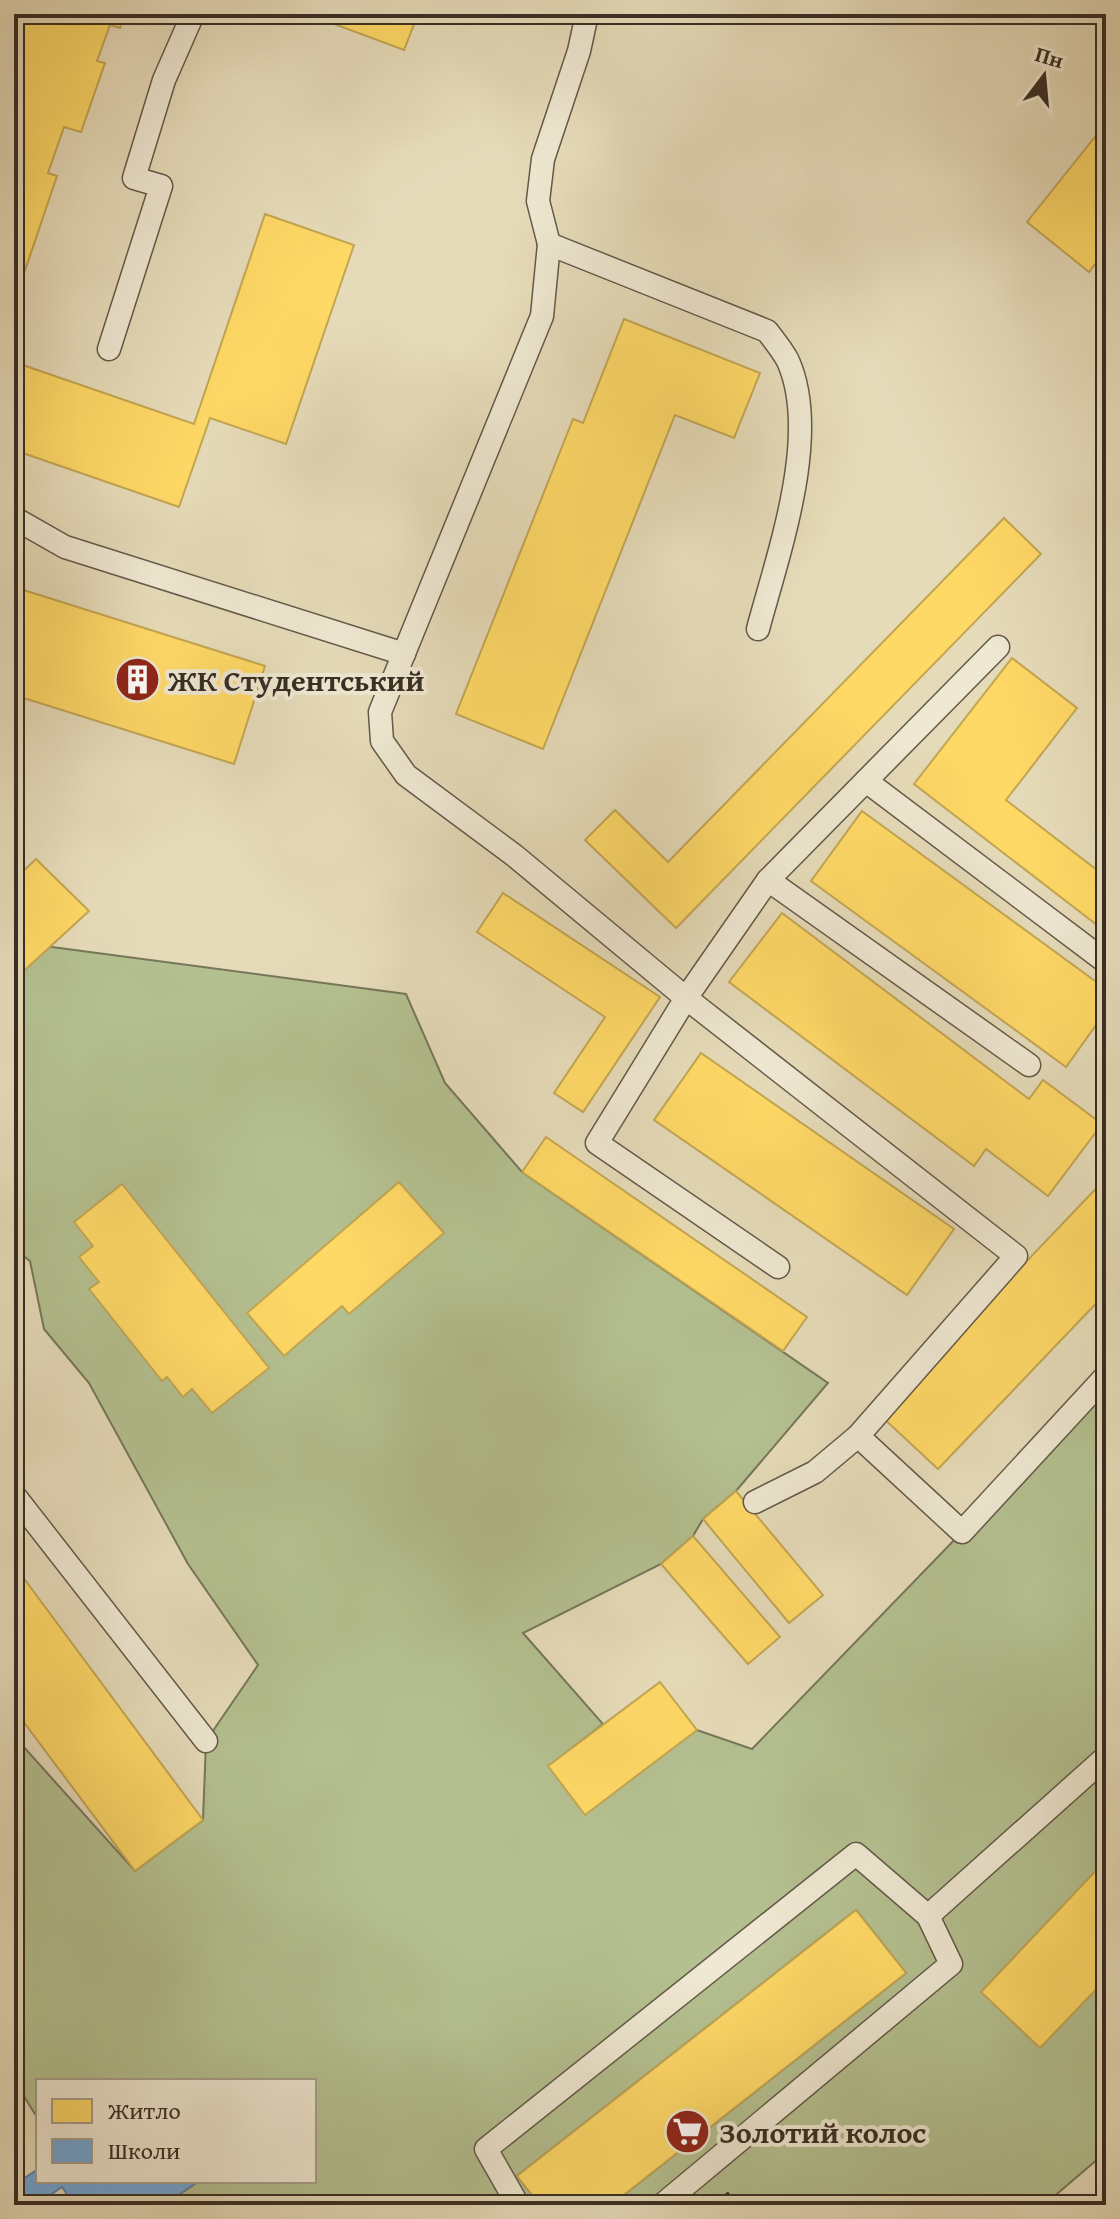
<svg xmlns="http://www.w3.org/2000/svg" width="1120" height="2219" viewBox="0 0 1120 2219" font-family="'Gentium Book Plus',serif">
<rect width="100%" height="100%" fill="#e6dbb9"/>
<filter id="stains"><feTurbulence type="fractalNoise" baseFrequency=".0025" numOctaves="4"/><feColorMatrix values="0 0 0 0 .2 0 0 0 0 .09 0 0 0 0 .02 0 0 0 .5 -.17"/></filter>
<radialGradient id="worn" r=".72"><stop offset=".6" stop-color="#630" stop-opacity="0"/><stop offset="1" stop-color="#630" stop-opacity=".3"/></radialGradient>
<polygon fill="#b4c090" stroke="#76775a" stroke-width="2" points="14,942 406,994 445,1083 522,1172 828,1383 736,1491 703,1519 693,1536 661,1564 523,1633 603,1724 549,1766 697,1730 752,1749 962,1532 1106,1376 1106,2152 1044,2205 611,2205 906,1973 856,1910 517,2176 540,2205 164,2205 199,2181 314,2181 314,2081 38,2081 38,2119 14,2080 14,1736 135,1871 203,1820 206,1741 258,1665 188,1564 89,1383 44,1329 30,1261 14,1249"/>
<g fill="#ffd966" stroke="#c3a652" stroke-width="2">
<polygon points="14,14 124,14 120,28 110,25 97,61 105,63 81,132 64,127 48,173 57,176 14,303"/>
<polygon points="329,14 418,14 404,50 326,21"/>
<polygon points="1106,123 1106,250 1089,272 1027,222"/>
<polygon points="265,214 354,245 286,444 210,418 179,507 14,450 14,362 194,424"/>
<polygon points="624,319 760,373 734,438 675,415 543,749 456,714 573,419 583,423"/>
<polygon points="1004,518 1041,554 676,928 585,840 615,810 668,862"/>
<polygon points="14,587 265,666 234,764 14,695"/>
<polygon points="1012,658 1077,708 1006,800 1106,877 1106,932 914,784"/>
<polygon points="862,811 1106,989 1106,1011 1066,1067 811,881"/>
<polygon points="36,859 89,911 14,980 14,880"/>
<polygon points="503,893 660,997 583,1112 554,1093 605,1017 477,932"/>
<polygon points="782,913 1029,1099 1043,1080 1102,1124 1048,1196 986,1149 974,1166 729,982"/>
<polygon points="701,1053 954,1229 907,1295 654,1120"/>
<polygon points="546,1137 807,1317 783,1351 522,1172"/>
<polygon points="1106,1178 1106,1293 938,1469 880,1415"/>
<polygon points="399,1182 444,1233 349,1314 342,1306 284,1356 247,1313"/>
<polygon points="122,1184 269,1368 212,1413 192,1389 183,1397 167,1377 162,1381 89,1289 99,1282 79,1257 93,1246 74,1222"/>
<polygon points="736,1491 823,1595 789,1623 703,1519"/>
<polygon points="693,1536 780,1637 748,1664 661,1564"/>
<polygon points="14,1565 203,1820 135,1871 14,1709"/>
<polygon points="660,1682 697,1730 585,1815 548,1766"/>
<polygon points="1106,1860 1106,1979 1040,2048 981,1992"/>
<polygon points="856,1910 906,1973 611,2205 540,2205 517,2176"/>
</g>
<polygon fill="#6fa8dc" stroke="#5e83a5" stroke-width="2" points="38,2169 38,2181 199,2181 164,2205 74,2205 62,2187 36,2205 14,2205 14,2185"/>
<g fill="none" stroke-linecap="round" stroke-linejoin="round">
<defs>
<g id="lane">
<polyline points="587,14 579,51 543,159 538,201 549,244 542,316 380,712 382,741 406,775 515,856 686,998 1016,1256 858,1436 815,1472 755,1502"/>
<path d="M549,244L767,331C774,340 783,351 788,361C821,435 778,554 758,629"/>
<polyline points="109,349 161,186 134,178 164,80 193,14"/>
<polyline points="14,518 65,547 404,654"/>
<polyline points="866,781 1106,962"/>
<polyline points="768,880 998,647"/>
<polyline points="778,1267 597,1143 686,998 768,880 1029,1065"/>
<polyline points="858,1436 962,1532 1106,1376"/>
<polyline points="14,1495 206,1741"/>
<polyline points="928,1916 1106,1757"/>
<polyline points="518,2205 486,2149 856,1854 928,1916 951,1964 662,2205"/>
</g>
</defs>
<use href="#lane" stroke="#645949" stroke-width="25"/>
<polyline stroke="#382e24" stroke-width="5" stroke-dasharray="6 4" stroke-linecap="butt" points="726,2193 735,2205"/>
<use href="#lane" stroke="#efe8d2" stroke-width="22"/>
</g>
<defs>
<symbol id="building-disc" viewBox="-11 -11 22 22"><circle r="9.5" fill="#8f2418" stroke="#efe8d2"/><path d="M-4-6H4V6H1V3H-1V6H-4ZM-2.5-4.3h1.7v1.8h-1.7ZM.8-4.3h1.7v1.8H.8ZM-2.5-1h1.7V.8h-1.7ZM.8-1h1.7V.8H.8Z" fill="#fff"/></symbol>
<symbol id="supermarket-disc" viewBox="-11 -11 22 22"><circle r="9.5" fill="#8f2418" stroke="#efe8d2"/><path d="M-6-5.5h2.5l.6 2H6L4.5 2H-2.5L-4.4-4H-6ZM-1.5 3.2a1.3 1.3 0 1 0 .1 0ZM3 3.2a1.3 1.3 0 1 0 .1 0Z" fill="#fff"/></symbol>
</defs>
<g fill-rule="evenodd">
<use href="#building-disc" x="112" y="654" width="51" height="51"/>
<use href="#supermarket-disc" x="662" y="2106" width="51" height="51"/>
</g>
<g text-anchor="middle" dominant-baseline="central" stroke-width="8" stroke-linejoin="round" paint-order="stroke">
<g font-size="30" font-weight="bold" fill="#382e24" stroke="#efe8d2" text-anchor="start">
<text x="168" y="680">ЖК Студентський</text>
<text x="719" y="2132">Золотий колос</text>
</g>
</g>
<rect width="1120" height="2219" fill="none" stroke="#e6dbb9" stroke-width="48"/>
<rect x="16" y="16" width="1088" height="2187" fill="none" stroke="#382e24" stroke-width="4"/>
<rect x="24" y="24" width="1072" height="2171" fill="none" stroke="#382e24" stroke-width="2"/>
<rect x="36" y="2079" width="280" height="104" fill="#efe8d2" stroke="#a69e8c" stroke-width="2"/>
<rect x="52" y="2099" width="40" height="24" fill="#ffd966" stroke="#a69e8c" stroke-width="2"/>
<text x="108" y="2119" font-size="24" fill="#382e24">Житло</text>
<rect x="52" y="2139" width="40" height="24" fill="#6fa8dc" stroke="#a69e8c" stroke-width="2"/>
<text x="108" y="2159" font-size="24" fill="#382e24">Школи</text>
<g transform="translate(1044 76) rotate(16)" stroke="#efe8d2" stroke-width="6" paint-order="stroke">
<path d="M0-6L14 30L0 20L-14 30Z" fill="#382e24"/>
<text y="-12" font-size="22" font-weight="bold" text-anchor="middle" fill="#382e24">Пн</text>
</g>
<rect width="100%" height="100%" filter="url(#stains)"/>
<rect width="100%" height="100%" fill="url(#worn)"/>
</svg>
